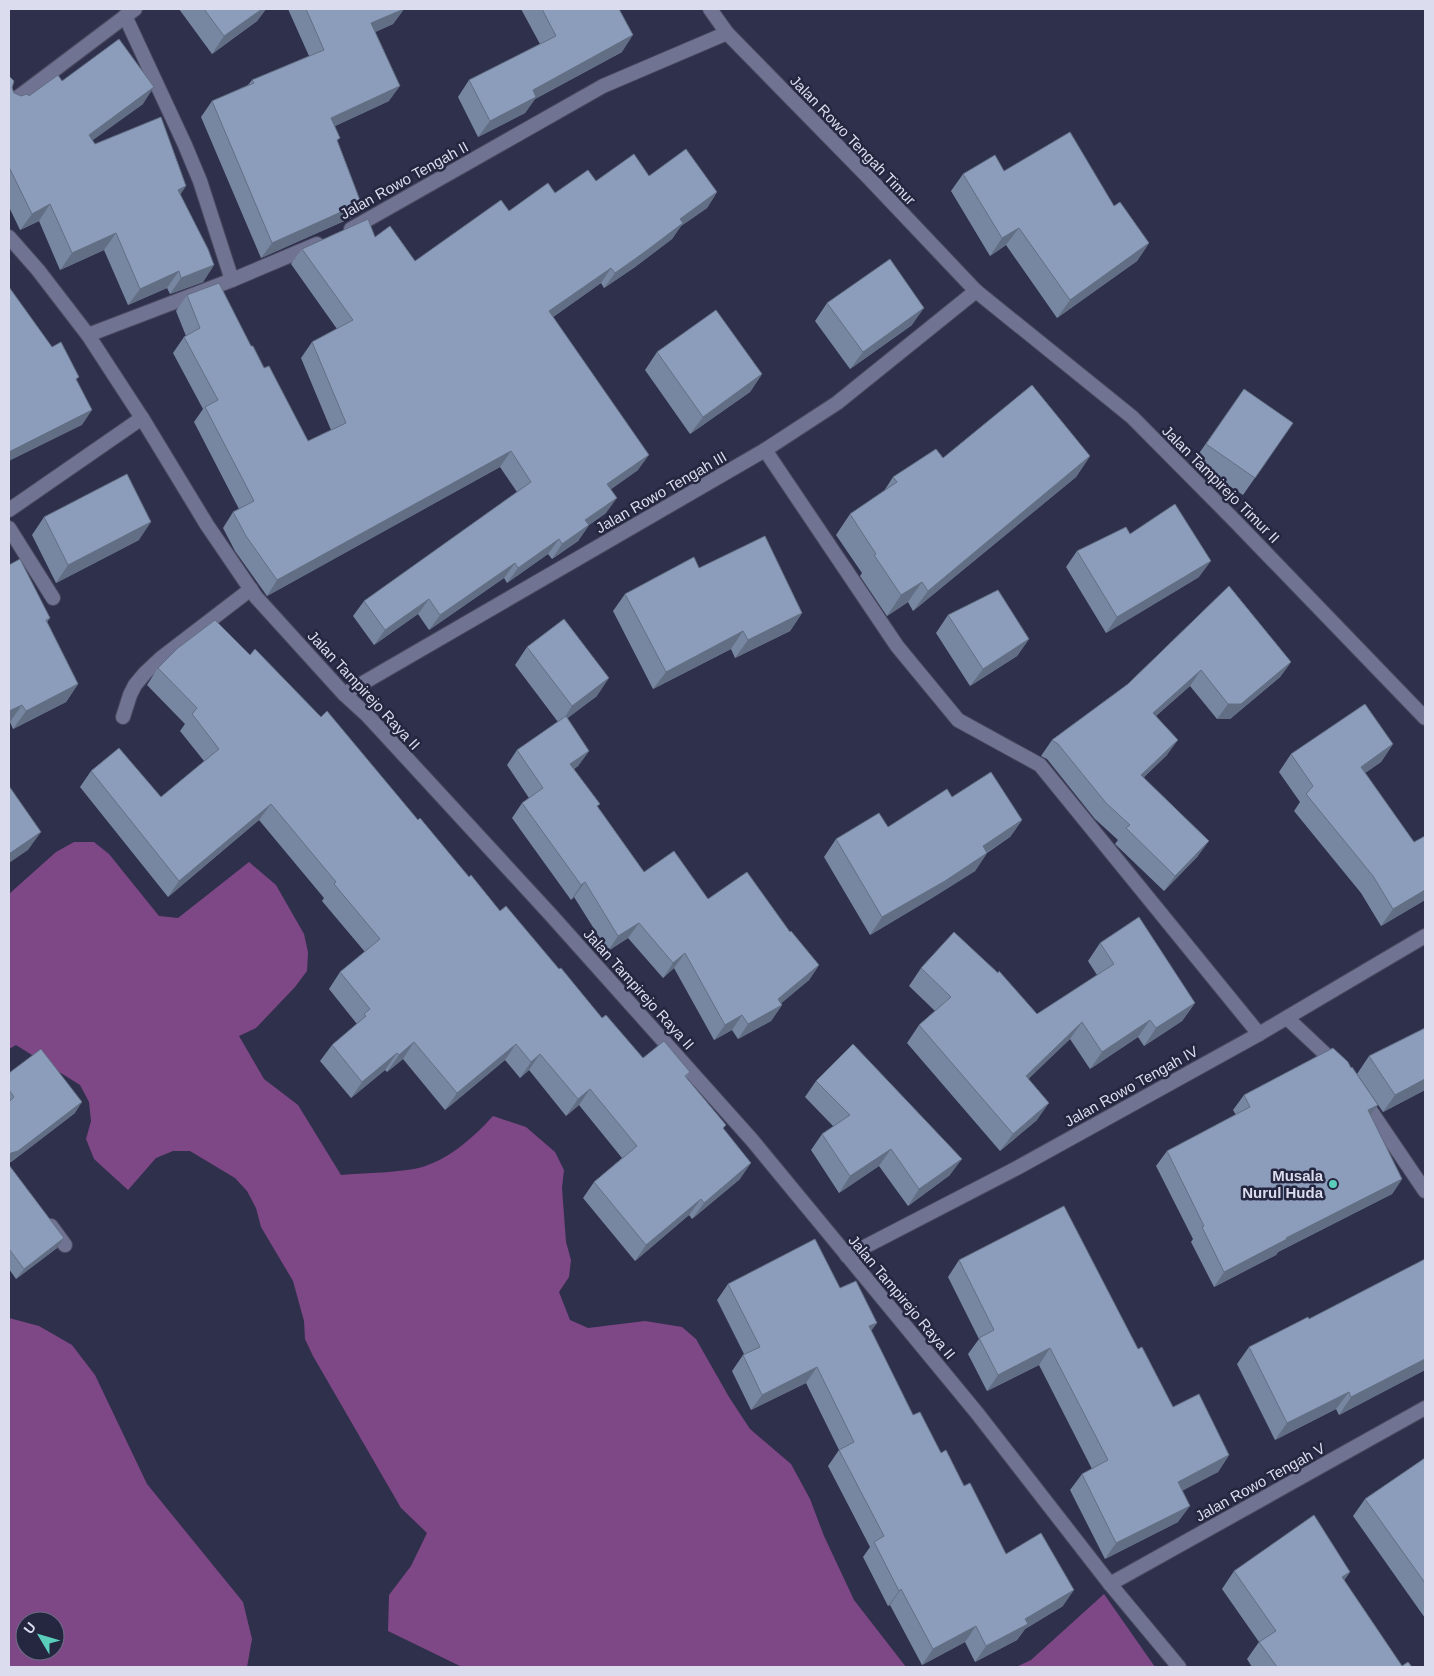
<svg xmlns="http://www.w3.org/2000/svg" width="1434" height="1676" viewBox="0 0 1434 1676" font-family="Helvetica,sans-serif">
<rect width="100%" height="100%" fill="#2f304b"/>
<g fill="#7e4786" fill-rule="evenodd">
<path d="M74,842H94L109,854L159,916L178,918L249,862L276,885L304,934L308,952L307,971L295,987L256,1028L239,1036L264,1079L298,1105L341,1175C364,1173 390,1173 414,1169C445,1163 472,1139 493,1116L526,1127L555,1152L564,1170L562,1188L566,1242L571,1260L569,1277L559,1292L570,1320L588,1328L645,1321L682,1327L696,1339L729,1397L750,1429L791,1464L810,1499L824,1536L854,1600L906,1667H462L388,1631L389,1595L411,1566L427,1533L401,1508L313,1356L305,1339L304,1321L293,1281L261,1227L256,1208L247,1191L235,1178L190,1151H173L156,1158L128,1190L94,1159L86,1139L91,1121L89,1102L80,1085L16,1045L9,1049V894L56,852Z"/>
<path d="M9,1318L39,1326L72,1345L95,1375L147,1484L243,1602L252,1639L247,1667H9ZM25,1621H55V1651H25Z"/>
<polygon points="1104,1594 1155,1667 1016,1667 1031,1660"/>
</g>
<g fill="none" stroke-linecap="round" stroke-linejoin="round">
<defs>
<g id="minor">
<polyline points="710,9 727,33 868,177 976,291 1132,417 1235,521 1425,718"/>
<polyline points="125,16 185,145 200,181 232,280"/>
<polyline points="9,104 135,9"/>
<polyline points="351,229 603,86 727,33"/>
<polyline points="9,237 38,270 88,335 142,418 207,525 256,597 344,694 367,715 551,915 752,1140 977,1413 1110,1584 1179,1667"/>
<polyline points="88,335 232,280 317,244"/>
<polyline points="765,450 897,646 958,720 1040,765 1259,1034"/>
<polyline points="9,510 142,418"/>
<polyline points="9,528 53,598"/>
<polyline points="344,694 765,450 837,403 976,291"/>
<polyline points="123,717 130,695 135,685 145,673 161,658 251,589"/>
<polyline points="1287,1018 1337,1065"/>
<polyline points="1362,1098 1425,1191"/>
<polyline points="51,1226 65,1245"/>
<polyline points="847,1256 1015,1169 1259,1034 1425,936"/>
<polyline points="1110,1584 1425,1408"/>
</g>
</defs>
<use href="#minor" stroke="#4b4a61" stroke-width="16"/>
<use href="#minor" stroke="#717392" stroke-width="14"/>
</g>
<g fill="#7887a1">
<polygon points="179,9 266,9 257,21 212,54"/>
<polygon points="288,9 404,9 393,24 375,32 389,101 335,126 351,218 261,258 201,117 212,101 248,85 252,80 309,56"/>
<polygon points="521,9 619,9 622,52 535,99 525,113 478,137 458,97 469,80 540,44"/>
<polygon points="9,76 14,93 21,96 29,96 62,81 143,104 92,140 95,144 180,195 214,265 203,282 170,294 167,288 128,305 104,250 60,270 39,221 20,230 9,207"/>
<polygon points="1004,171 1114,206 1149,243 1137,261 1057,318 1006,245 990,256 951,191 963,174"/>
<polygon points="649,176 717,192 707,208 681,226 672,239 635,267 604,288 601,283 553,317 638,470 611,489 606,513 589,525 578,541 552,559 548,554 507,583 504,578 429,630 418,614 374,645 353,616 364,601 517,492 500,467 267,596 235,551 223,528 233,512 239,509 194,422 203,409 173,353 184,337 186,336 176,311 187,295 251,346 308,441 331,430 301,358 312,342 337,329 291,264 302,249 375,237 415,261 509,211 555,193 596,181"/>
<polygon points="827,303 912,325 850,369 815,321"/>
<polygon points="657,352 762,374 750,392 690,434 645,370"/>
<polygon points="1244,389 1293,423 1243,495 1193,462"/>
<polygon points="1090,456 1076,477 913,611 908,602 887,616 860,576 862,573 836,535 850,514 884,491 893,477 943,458"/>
<polygon points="44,517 139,540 56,583 32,535"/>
<polygon points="1077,551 1199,577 1106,633 1066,567"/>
<polygon points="9,565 50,618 47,622 78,684 66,702 13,729 10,722 9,723"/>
<polygon points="699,568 802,613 790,631 735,658 731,649 653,689 613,611 625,594"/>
<polygon points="1229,586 1291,662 1280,677 1230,719 1217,719 1190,686 1156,716 1167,755 1144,777 1198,856 1164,891 1115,844 1118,840 1095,819 1047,759 1041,756 1052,740 1128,684"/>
<polygon points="948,615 1029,639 1017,656 970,686 936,633"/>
<polygon points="527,647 597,696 567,718 589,751 578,766 574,769 598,807 644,872 708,899 790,932 819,965 809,980 781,1003 782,1005 771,1021 738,1039 732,1030 714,1040 674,968 663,978 628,938 608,951 574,897 571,900 512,818 522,803 529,798 507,765 517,750 558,722 515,665"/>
<polygon points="250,655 418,820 500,911 559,969 602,1018 643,1058 690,1072 686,1078 726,1125 723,1129 740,1179 692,1219 689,1215 635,1261 583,1198 594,1182 622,1158 579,1105 566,1116 529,1070 520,1078 505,1060 445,1110 403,1059 387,1072 385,1070 351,1098 320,1061 332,1045 357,1024 329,989 340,972 365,952 322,901 324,898 259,820 168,897 80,787 91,771 161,797 204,761 180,731 185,724 147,685 158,668"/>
<polygon points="1393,744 1381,762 1365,773 1425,900 1381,926 1361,893 1294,811 1300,802 1279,772 1291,754"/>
<polygon points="952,797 1022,820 1010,837 987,853 975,871 932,898 870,935 824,857 836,839 888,827"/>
<polygon points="1100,943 1195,1003 1182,1021 1144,1046 1138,1037 1090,1069 1070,1039 1028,1079 1037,1120 1000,1151 907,1043 919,1025 935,1011 909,986 921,968 1037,1014 1097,975 1088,961"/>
<polygon points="1369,1056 1425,1090 1383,1112 1357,1074"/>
<polygon points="9,1073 75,1113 11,1162 9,1162"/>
<polygon points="816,1081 950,1175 908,1206 879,1166 839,1193 811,1150 822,1134 834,1127 805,1097"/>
<polygon points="1244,1095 1370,1115 1402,1179 1392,1194 1278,1252 1276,1255 1214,1287 1191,1242 1193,1239 1156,1166 1167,1151 1236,1115 1233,1110"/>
<polygon points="9,1165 57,1248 16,1279 9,1269"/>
<polygon points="1425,1259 1425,1370 1339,1415 1336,1409 1275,1440 1237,1364 1249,1347 1309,1319"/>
<polygon points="959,1260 1138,1349 1173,1407 1229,1455 1218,1472 1182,1490 1178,1522 1105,1559 1070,1490 1082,1474 1092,1469 1039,1365 987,1391 968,1354 979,1339 948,1277"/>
<polygon points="728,1284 840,1288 877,1323 871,1330 913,1415 964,1486 1006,1554 1063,1606 1025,1629 1017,1640 975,1662 965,1642 922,1665 890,1605 888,1606 863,1557 870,1547 828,1466 839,1450 806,1383 751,1410 732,1371 743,1355 744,1354 717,1300"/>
<polygon points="1425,1458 1425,1618 1353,1516 1365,1499"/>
<polygon points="1234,1571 1350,1572 1344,1580 1402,1666 1412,1667 1252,1667 1247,1659 1259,1642 1222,1589"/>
</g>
<g fill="#626e83">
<polygon points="262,9 266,9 257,21 212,54 224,36"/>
<polygon points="404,9 393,24 360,39 371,23"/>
<polygon points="633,35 622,52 535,99 525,113 478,137 490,121 533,90"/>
<polygon points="400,86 389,101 320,133 331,118"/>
<polygon points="154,87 143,104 78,151 89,135"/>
<polygon points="186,186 175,203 178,190"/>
<polygon points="717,192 707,208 681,226 672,239 635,267 604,288 615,273 680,219"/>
<polygon points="361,203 351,218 261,258 272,243"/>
<polygon points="50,204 39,221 20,230 32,214"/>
<polygon points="1019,228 1006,245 990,256 1002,238"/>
<polygon points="116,233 104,250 60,270 72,253"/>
<polygon points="1149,243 1137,261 1057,318 1070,300"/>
<polygon points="214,265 203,282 170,294 181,278"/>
<polygon points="611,268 601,283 539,327 549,311"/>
<polygon points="179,271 167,288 128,305 140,289"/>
<polygon points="924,308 912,325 850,369 863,352"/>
<polygon points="762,374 750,392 690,434 703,417"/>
<polygon points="92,410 82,425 9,461 9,452"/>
<polygon points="511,451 500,467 267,596 277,580"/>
<polygon points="649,455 638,470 596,500 607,484"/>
<polygon points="1090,456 1076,477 913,611 928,591"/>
<polygon points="617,498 606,513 589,525 578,541 552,559 562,544 585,520"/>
<polygon points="151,522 139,540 56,583 68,565"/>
<polygon points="559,539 548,554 507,583 518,568"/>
<polygon points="1211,561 1199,577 1106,633 1117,617"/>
<polygon points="515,563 504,578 429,630 440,615"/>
<polygon points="922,582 908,602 887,616 901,595"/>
<polygon points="429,599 418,614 374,645 385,630"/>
<polygon points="802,613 790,631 735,658 748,640"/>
<polygon points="743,631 731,649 653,689 666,672"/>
<polygon points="1029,639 1017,656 970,686 983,669"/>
<polygon points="1291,662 1280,677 1230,719 1217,719 1228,704"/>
<polygon points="1201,670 1190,686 1142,728 1153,713"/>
<polygon points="609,678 597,696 560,724 572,706"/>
<polygon points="78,684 66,702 13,729 26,711"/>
<polygon points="22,705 10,722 9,723 9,711"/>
<polygon points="1178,740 1167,755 1130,790 1141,775"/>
<polygon points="1393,744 1381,762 1349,784 1361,767"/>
<polygon points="589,751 578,766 560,779 570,764"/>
<polygon points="271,804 259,820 168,897 179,881"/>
<polygon points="1022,820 1010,837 970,863 983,846"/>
<polygon points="41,832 28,850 9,863 9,854"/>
<polygon points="1209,841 1198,856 1164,891 1175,876"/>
<polygon points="987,853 975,871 932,898 870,935 882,917"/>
<polygon points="585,882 574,897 571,900 581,885"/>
<polygon points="1425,890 1425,900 1381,926 1393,909"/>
<polygon points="639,923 628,938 608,951 618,936"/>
<polygon points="685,953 674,968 663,978 673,963"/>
<polygon points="819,965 809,980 771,1012 782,1005 771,1021 738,1039 748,1024"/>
<polygon points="1195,1003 1182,1021 1144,1046 1156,1028"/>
<polygon points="742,1015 732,1030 714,1040 725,1025"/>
<polygon points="1150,1020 1138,1037 1090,1069 1102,1052"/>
<polygon points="1082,1022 1070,1039 1014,1093 1026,1076"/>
<polygon points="414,1042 403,1059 387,1072 399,1055"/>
<polygon points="516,1044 505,1060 445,1110 457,1093"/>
<polygon points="397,1053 385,1070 351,1098 362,1082"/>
<polygon points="540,1054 529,1070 520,1078 531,1062"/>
<polygon points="1425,1079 1425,1090 1383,1112 1395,1095"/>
<polygon points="590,1089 579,1105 566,1116 578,1099"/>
<polygon points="82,1102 75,1113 11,1162 9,1162 9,1156 11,1153"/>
<polygon points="1049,1103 1037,1120 1000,1151 1013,1134"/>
<polygon points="1378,1105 1367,1120 1368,1110"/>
<polygon points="891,1149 879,1166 839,1193 850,1176"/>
<polygon points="962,1159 950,1175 908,1206 919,1189"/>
<polygon points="751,1163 740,1179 692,1219 704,1203"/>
<polygon points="1402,1179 1392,1194 1278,1252 1276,1255 1214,1287 1224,1272 1286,1238"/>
<polygon points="701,1199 689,1215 635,1261 646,1245"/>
<polygon points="64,1238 57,1248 16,1279 24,1269"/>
<polygon points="877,1323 866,1338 869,1326"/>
<polygon points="1050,1348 1039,1365 987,1391 998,1375"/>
<polygon points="1425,1359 1425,1370 1339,1415 1351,1397"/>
<polygon points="817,1367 806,1383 751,1410 762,1395"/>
<polygon points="1349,1392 1336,1409 1275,1440 1287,1423"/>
<polygon points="1229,1455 1218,1472 1167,1499 1178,1482"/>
<polygon points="1190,1506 1178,1522 1105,1559 1116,1543"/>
<polygon points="1350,1572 1338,1589 1342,1577"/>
<polygon points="901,1589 890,1605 888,1606 899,1591"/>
<polygon points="1074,1590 1063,1606 1025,1629 1017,1640 975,1662 986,1646 1025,1619"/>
<polygon points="976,1626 965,1642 922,1665 933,1649"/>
</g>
<g fill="#8c9dbb" stroke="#626e83">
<polygon points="204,9 262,9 224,36"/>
<polygon points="306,9 404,9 371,23 400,86 331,118 340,138 337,140 361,203 272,243 212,101 254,83 252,80 324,50"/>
<polygon points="542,9 619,9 633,35 533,90 536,97 490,121 469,80 556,36"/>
<polygon points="119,39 154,87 89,135 95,144 161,117 186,186 178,190 208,249 214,265 181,278 179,271 140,289 116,233 72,253 50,204 32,214 9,167 9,76 14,81 12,88 14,93 21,96 27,94 29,96 58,75 62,81"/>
<polygon points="1070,132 1114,206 1120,202 1149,243 1070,300 1019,228 1002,238 963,174 995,155 1004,171"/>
<polygon points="686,149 717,192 680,219 683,223 646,251 615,273 611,268 549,311 649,455 607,484 617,498 585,520 589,525 562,544 559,539 518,568 515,563 440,615 429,599 385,630 364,601 531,482 511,451 277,580 246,536 233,512 254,501 205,407 218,400 184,337 200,328 187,295 219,283 251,346 253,346 264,368 269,366 308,441 346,423 312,342 353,320 302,249 368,219 375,237 390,226 415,261 501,200 509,211 548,183 555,193 588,170 596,181 634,154 649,176"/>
<polygon points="890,259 924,308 863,352 827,303"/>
<polygon points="9,287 52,347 61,342 79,377 76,379 92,410 9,452"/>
<polygon points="716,310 762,374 703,417 657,352"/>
<polygon points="1032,385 1090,456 928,591 922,582 901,595 874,555 876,554 850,514 897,482 893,477 936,449 943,458"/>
<polygon points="1244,389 1293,423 1255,478 1206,444"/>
<polygon points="127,474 151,522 68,565 44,517"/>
<polygon points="1175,504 1211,561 1117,617 1077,551 1126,527 1130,534"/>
<polygon points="765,536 802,613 748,640 743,631 666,672 625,594 694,557 699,568"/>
<polygon points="20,559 50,618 46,620 78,684 26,711 22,705 9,711 9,565"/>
<polygon points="1229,586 1291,662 1241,704 1228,704 1201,670 1153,713 1178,740 1141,775 1209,841 1175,876 1126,828 1130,825 1106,803 1058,744 1052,740 1128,684"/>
<polygon points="998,590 1029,639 983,669 948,615"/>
<polygon points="564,619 609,678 572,706 527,647"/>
<polygon points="215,620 250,655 255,649 321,717 327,711 418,820 420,818 469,877 471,875 500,911 506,906 559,969 561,968 602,1018 606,1015 643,1058 664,1041 690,1072 685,1076 726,1125 723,1128 751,1163 704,1203 701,1199 646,1245 594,1182 637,1146 590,1089 578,1099 540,1054 531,1062 516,1044 457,1093 414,1042 399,1055 397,1053 362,1082 332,1045 366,1016 364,1014 370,1009 340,972 380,939 334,884 336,882 271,804 179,881 91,771 119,748 161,797 219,749 192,714 197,708 158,668 178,648"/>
<polygon points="1365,704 1393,744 1361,767 1414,842 1425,836 1425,890 1393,909 1373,876 1306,794 1313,786 1291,754"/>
<polygon points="566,716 589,751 570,764 600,804 597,806 644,872 674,851 708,899 747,872 790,932 791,931 819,965 778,999 782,1005 748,1024 742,1015 725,1025 685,953 673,963 639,923 618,936 585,882 581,885 522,803 543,788 517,750"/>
<polygon points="991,772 1022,820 983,846 987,853 945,881 882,917 836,839 879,813 888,827 947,789 952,797"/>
<polygon points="9,786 41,832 9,854"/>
<polygon points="1139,917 1195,1003 1156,1028 1150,1020 1102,1052 1082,1022 1026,1076 1049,1103 1013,1134 919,1025 951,997 921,968 954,932 998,973 999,971 1037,1014 1114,964 1100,943"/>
<polygon points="1425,1028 1425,1079 1395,1095 1369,1056"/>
<polygon points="853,1044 962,1159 919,1189 891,1149 850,1176 822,1134 850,1115 816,1081"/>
<polygon points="1333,1048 1348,1062 1351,1068 1352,1067 1378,1105 1368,1110 1402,1179 1286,1238 1287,1239 1224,1272 1202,1227 1204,1226 1167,1151 1250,1107 1244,1095"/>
<polygon points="41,1049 82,1102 18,1151 11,1153 9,1156 9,1102 14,1097 9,1090 9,1073"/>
<polygon points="9,1165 64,1238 24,1269 9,1249"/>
<polygon points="1064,1206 1138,1349 1142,1347 1173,1407 1199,1394 1229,1455 1178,1482 1190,1506 1116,1543 1082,1474 1108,1460 1050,1348 998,1375 979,1338 994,1330 959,1260"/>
<polygon points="815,1239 840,1288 856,1281 877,1323 869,1326 913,1415 920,1412 941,1453 946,1450 964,1486 970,1483 1006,1554 1041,1533 1074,1590 1025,1619 1028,1624 986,1646 976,1626 933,1649 901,1589 899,1591 874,1542 884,1536 839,1450 854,1442 817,1367 762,1395 743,1355 760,1347 728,1284"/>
<polygon points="1425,1259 1425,1359 1351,1397 1349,1392 1287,1423 1249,1347 1308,1317 1309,1319"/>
<polygon points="1425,1458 1425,1583 1365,1499"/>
<polygon points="1314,1515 1350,1572 1342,1577 1402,1666 1408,1662 1412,1667 1277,1667 1259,1642 1276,1631 1234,1571"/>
</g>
<circle fill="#5bcebb" stroke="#252640" stroke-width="2" cx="1333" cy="1184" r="5"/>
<g text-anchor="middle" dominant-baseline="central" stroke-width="5" stroke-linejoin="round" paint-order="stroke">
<g font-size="15" fill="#dbddee" stroke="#252640">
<text transform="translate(853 140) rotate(46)">Jalan Rowo Tengah Timur</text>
<text transform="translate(404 180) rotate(-29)">Jalan Rowo Tengah II</text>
<text transform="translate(1221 484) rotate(45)">Jalan Tampirejo Timur II</text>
<text transform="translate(661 492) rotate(-30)">Jalan Rowo Tengah III</text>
<text transform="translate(364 690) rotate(47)">Jalan Tampirejo Raya II</text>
<text transform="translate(639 989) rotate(48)">Jalan Tampirejo Raya II</text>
<text transform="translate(1131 1086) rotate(-29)">Jalan Rowo Tengah IV</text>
<text transform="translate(902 1297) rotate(50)">Jalan Tampirejo Raya II</text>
<text transform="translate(1260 1482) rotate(-29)">Jalan Rowo Tengah V</text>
</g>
<g font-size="15" font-weight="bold" fill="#dbddee" stroke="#252640" text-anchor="end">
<text x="1323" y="1175">Musala<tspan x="1323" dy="17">Nurul Huda</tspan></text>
</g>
</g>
<rect width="1434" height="1676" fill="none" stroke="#dbddee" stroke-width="20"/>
<g transform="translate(40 1636) rotate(308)"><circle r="24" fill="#252640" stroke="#6e6f86"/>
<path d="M0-4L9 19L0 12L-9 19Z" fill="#5bcebb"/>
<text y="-8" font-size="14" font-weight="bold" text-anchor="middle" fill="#dbddee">U</text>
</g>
</svg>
